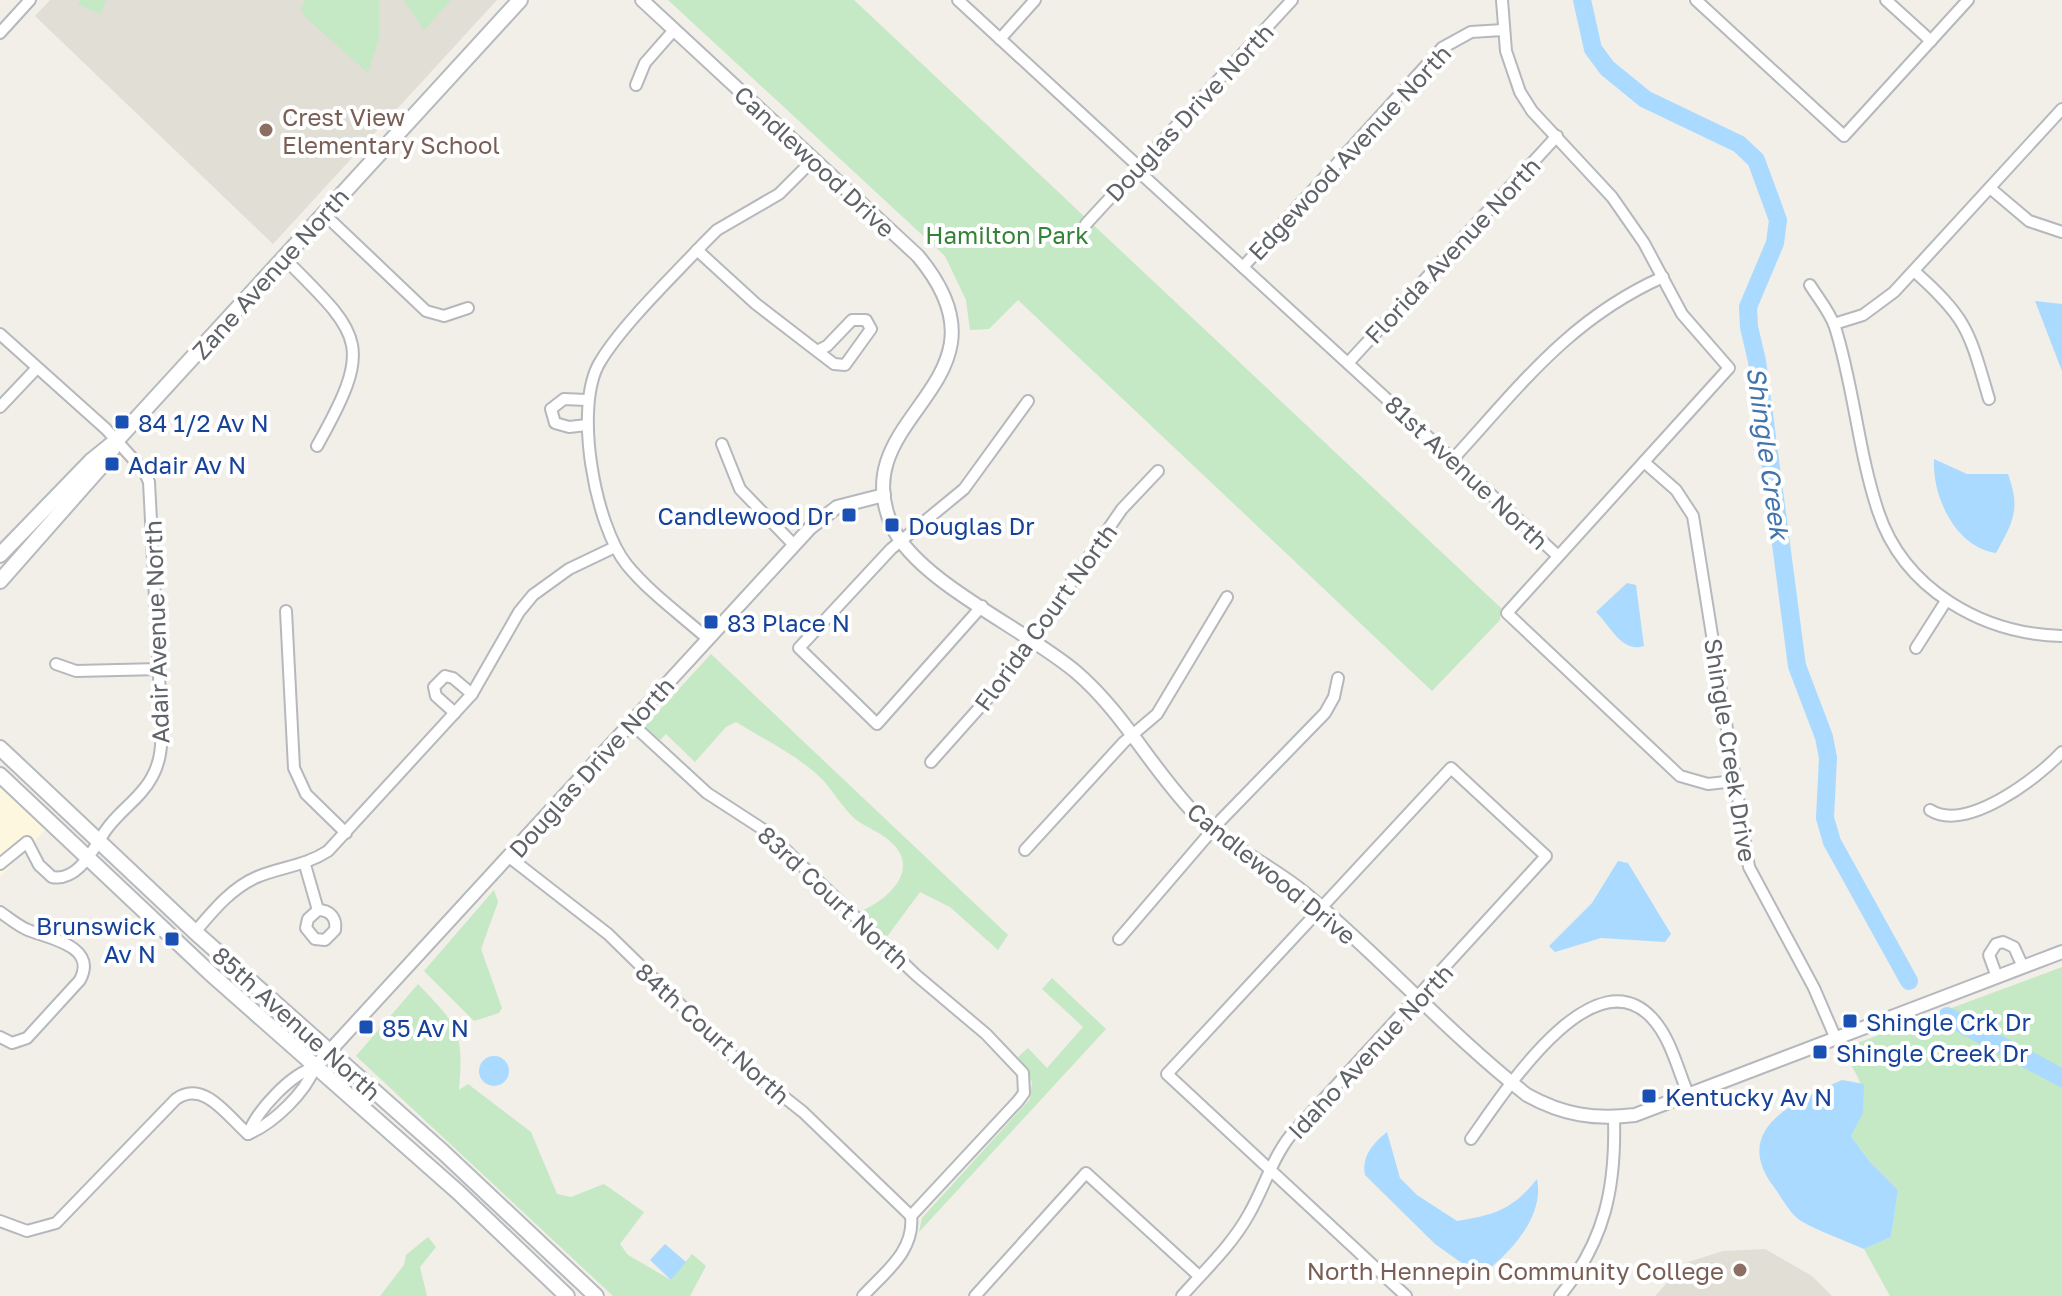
<svg xmlns="http://www.w3.org/2000/svg" width="2062" height="1296" viewBox="0 0 2062 1296" font-family="'Golos Text',sans-serif">
<rect width="100%" height="100%" fill="#f1efe8"/>
<polygon fill="#fef7e0" points="0,783 48,827 0,877"/>
<g fill="#e1ded6">
<polygon points="50,0 497,0 273,244 35,16"/>
<polygon points="1765,1249 1812,1276 1832,1296 1655,1296 1685,1263 1723,1251"/>
</g>
<g fill="#c5e8c5">
<polygon points="80,0 106,0 101,14 78,5"/>
<polygon points="306,0 379,0 379,39 368,73 303,15 301,7"/>
<polygon points="404,0 451,0 424,30"/>
<polygon points="668,0 854,0 1501,608 1500,620 1432,691 1018,300 989,329 970,330 966,300 945,256"/>
<path d="M711,654L1008,935L998,950L950,907L920,892L886,938L859,912C884,902 920,873 894,845C882,832 864,827 854,818C842,807 834,792 823,780C799,756 765,740 736,722L726,727L695,762L666,734L660,740L645,726Z"/>
<polygon points="494,890 498,902 481,949 502,1008 499,1013 474,1021 424,971"/>
<path d="M2062,967V1296H1890L1864,1249L1891,1237L1898,1190L1870,1162L1851,1136C1872,1096 1864,1085 1841,1049Z"/>
<polygon points="1052,978 1106,1029 919,1232 922,1218 1030,1099 1032,1082 1018,1057 1028,1048 1047,1068 1083,1027 1042,989"/>
<path d="M418,984C458,1026 464,1030 459,1090L468,1084L531,1132L557,1194L571,1197L604,1184L644,1212L620,1244L628,1255L671,1280L692,1254L706,1266L690,1296H613L356,1056Z"/>
<polygon points="428,1237 436,1247 420,1267 427,1296 380,1296 404,1265 406,1255"/>
</g>
<g fill="#aadaff">
<polygon points="2035,301 2062,304 2062,371"/>
<path d="M1934,459L1967,474H2008C2021,510 2013,522 1996,553C1955,547 1932,496 1934,459Z"/>
<path d="M1627,583L1636,585L1644,646C1622,653 1611,627 1596,612Z"/>
<polygon points="1618,861 1628,863 1671,934 1665,942 1601,938 1555,952 1549,946 1592,903"/>
<circle cx="494" cy="1071" r="15"/>
<path d="M1842,1080L1864,1084L1863,1113L1851,1136L1870,1162L1898,1190L1891,1237L1864,1249C1844,1240 1820,1232 1801,1221C1790,1214 1782,1198 1774,1187C1729,1128 1798,1100 1842,1080Z"/>
<path d="M1387,1132L1400,1178L1417,1195L1457,1221C1495,1215 1513,1209 1537,1179C1545,1218 1508,1255 1480,1276L1435,1244L1365,1175C1361,1157 1373,1143 1387,1132Z"/>
<polygon points="665,1244 686,1262 671,1280 650,1260"/>
</g>
<g fill="none" stroke-linecap="round" stroke-linejoin="round">
<g stroke="#aadaff" stroke-width="18">
<polyline points="1582,0 1593,49 1607,68 1645,99 1739,144 1756,160 1778,220 1775,243 1748,307 1749,327 1757,361 1797,666 1824,737 1828,758 1825,818 1832,842 1909,981"/>
<polyline points="1947,1016 2062,1078"/>
</g>
<defs>
<g id="minor">
<polyline points="958,0 1139,167"/>
<polyline points="1502,0 1506,51 1520,92 1532,111 1612,197 1644,243 1682,314 1729,368 1507,613 1680,776 1708,784 1735,781"/>
<polyline points="1696,0 1844,136 1968,0"/>
<polyline points="1886,0 1931,41"/>
<polyline points="0,33 30,0"/>
<polyline points="1000,39 1035,0"/>
<polyline points="636,85 645,63 674,30"/>
<polyline points="1137,170 1558,556"/>
<polyline points="1990,188 2029,221 2062,232"/>
<polyline points="324,214 426,311 444,316 468,308"/>
<polyline points="1086,224 1292,0"/>
<polyline points="697,250 756,304 817,351 827,346 852,320 866,320 871,329 845,365 834,364 817,351"/>
<path d="M284,258C362,336 375,343 317,446"/>
<polyline points="1243,267 1442,48 1471,32 1503,30"/>
<path d="M1914,271C1968,319 1969,331 1989,399"/>
<path d="M1810,285C1818,298 1830,312 1835,327C1854,387 1858,451 1878,511C1904,590 1983,634 2062,636"/>
<polyline points="1834,324 1863,315 1894,292 2062,109"/>
<path d="M0,334L106,429L144,471L149,482L162,734C161,749 160,763 152,777C141,798 119,811 106,830C94,847 79,882 52,877L39,865L27,842L0,864"/>
<polyline points="1348,363 1557,136"/>
<polyline points="586,400 564,399 551,409 555,423 569,427 587,425"/>
<polyline points="0,407 36,369"/>
<polyline points="722,444 740,489 794,545"/>
<path d="M1453,459C1520,386 1569,319 1663,277"/>
<polyline points="1644,462 1676,490 1693,516 1749,867 1814,988 1836,1039"/>
<polyline points="982,606 877,724 799,648 891,549 964,489 1028,401"/>
<polyline points="286,611 294,768 306,794 346,833"/>
<path d="M708,639C681,615 650,593 627,565C595,526 573,406 600,362C622,325 674,275 704,243L717,230L779,194L814,159"/>
<polyline points="1916,648 1946,601"/>
<polyline points="56,664 76,671 160,669"/>
<polyline points="455,713 436,696 434,687 445,676 453,678 472,694"/>
<path d="M631,723L707,793L767,832L916,975L986,1034L1023,1073L1024,1093L1018,1101L911,1216C915,1251 885,1272 863,1296"/>
<polyline points="931,762 1004,680 1122,509 1158,471"/>
<path d="M1930,810C1966,833 2038,778 2062,752"/>
<polyline points="1025,850 1124,742 1157,714 1227,597"/>
<polyline points="509,857 608,934 737,1060 803,1112 911,1216"/>
<path d="M305,865L318,910L308,919L306,928L315,939L325,940L335,930C337,918 330,910 318,910"/>
<path d="M0,912C9,918 18,926 28,930C48,938 98,946 80,980L27,1038L12,1043L0,1037"/>
<path d="M195,932C212,912 231,888 257,877C281,867 305,866 328,851L472,694L519,612L533,595L569,569L615,547"/>
<polyline points="1119,939 1221,820 1325,713 1334,697 1338,678"/>
<polyline points="1997,977 1989,955 1996,944 2003,942 2014,947 2023,967"/>
<path d="M248,1134C258,1109 290,1075 315,1067"/>
<path d="M248,1134C274,1123 305,1093 315,1067"/>
<path d="M1471,1139C1501,1097 1592,953 1652,1018C1671,1038 1678,1071 1689,1096"/>
<path d="M0,1221L27,1231L56,1223L176,1099C204,1079 228,1117 248,1134"/>
<polyline points="975,1296 1086,1173 1199,1276"/>
<path d="M1182,1296C1205,1270 1232,1245 1249,1214C1264,1188 1272,1159 1290,1136L1546,856L1451,768L1167,1074L1406,1296"/>
<path d="M1560,1296C1605,1241 1616,1187 1614,1118"/>
</g>
<g id="tertiary">
<path d="M642,0L918,256C1025,384 839,415 893,528C920,583 1027,630 1076,672C1124,713 1152,770 1196,815C1227,847 1269,864 1303,892C1380,956 1448,1033 1527,1095C1563,1115 1595,1120 1635,1115L2062,952"/>
<polyline points="315,1067 810,528 837,507 884,495"/>
</g>
<g id="secondary">
<polyline points="0,555 91,461 117,440 520,0"/>
<polyline points="0,581 104,463 113,448"/>
<polyline points="0,748 195,932 443,1152 596,1296"/>
<polyline points="0,775 210,973 458,1192 567,1296"/>
</g>
</defs>
<use href="#minor" stroke="#b5b8bc" stroke-width="14"/>
<use href="#tertiary" stroke="#b5b8bc" stroke-width="16"/>
<use href="#secondary" stroke="#b6babf" stroke-width="18"/>
<use href="#minor" stroke="#fff" stroke-width="10"/>
<use href="#tertiary" stroke="#fff" stroke-width="12"/>
<use href="#secondary" stroke="#fff" stroke-width="14"/>
</g>
<g fill="#8d6e63" stroke="#fff" stroke-width="3">
<circle cx="266" cy="130" r="8"/>
<circle cx="1740" cy="1270" r="8"/>
</g>
<g fill="#1a4fb4" stroke="#fff" stroke-width="3">
<rect x="114" y="414" width="16" height="16" rx="4"/>
<rect x="104" y="456" width="16" height="16" rx="4"/>
<rect x="841" y="507" width="16" height="16" rx="4"/>
<rect x="884" y="517" width="16" height="16" rx="4"/>
<rect x="703" y="614" width="16" height="16" rx="4"/>
<rect x="164" y="931" width="16" height="16" rx="4"/>
<rect x="1842" y="1013" width="16" height="16" rx="4"/>
<rect x="358" y="1019" width="16" height="16" rx="4"/>
<rect x="1812" y="1044" width="16" height="16" rx="4"/>
<rect x="1641" y="1088" width="16" height="16" rx="4"/>
</g>
<g text-anchor="middle" dominant-baseline="central" stroke-width="8" stroke-linejoin="round" paint-order="stroke">
<g font-size="24" fill="#5f6368" stroke="#fff">
<text transform="translate(1189 112) rotate(-47)">Douglas Drive North</text>
<text transform="translate(1349 152) rotate(-47)">Edgewood Avenue North</text>
<text transform="translate(815 161) rotate(43)">Candlewood Drive</text>
<text transform="translate(1452 250) rotate(-47)">Florida Avenue North</text>
<text transform="translate(270 273) rotate(-48)">Zane Avenue North</text>
<text transform="translate(1467 472) rotate(43)">81st Avenue North</text>
<text transform="translate(1045 617) rotate(-54)">Florida Court North</text>
<text transform="translate(156 632) rotate(-92)">Adair Avenue North</text>
<text transform="translate(1731 750) rotate(81)">Shingle Creek Drive</text>
<text transform="translate(591 767) rotate(-48)">Douglas Drive North</text>
<text transform="translate(1272 873) rotate(39)">Candlewood Drive</text>
<text transform="translate(834 897) rotate(43)">83rd Court North</text>
<text transform="translate(297 1023) rotate(42)">85th Avenue North</text>
<text transform="translate(713 1033) rotate(42)">84th Court North</text>
<text transform="translate(1370 1051) rotate(-47)">Idaho Avenue North</text>
</g>
<g font-size="24" fill="#785e54" stroke="#fff" text-anchor="start">
<text x="282" y="116">Crest View<tspan x="282" dy="28">Elementary School</tspan></text>
<text x="1724" y="1270" text-anchor="end">North Hennepin Community College</text>
</g>
<g font-size="24" fill="#348238" stroke="#fff">
<text x="1007" y="234">Hamilton Park</text>
</g>
<g font-size="24" fill="#164399" stroke="#fff" text-anchor="start">
<text x="138" y="422">84 1/2 Av N</text>
<text x="128" y="464">Adair Av N</text>
<text x="833" y="515" text-anchor="end">Candlewood Dr</text>
<text x="908" y="525">Douglas Dr</text>
<text x="727" y="622">83 Place N</text>
<text x="156" y="925" text-anchor="end">Brunswick<tspan x="156" dy="28">Av N</tspan></text>
<text x="1866" y="1021">Shingle Crk Dr</text>
<text x="382" y="1027">85 Av N</text>
<text x="1836" y="1052">Shingle Creek Dr</text>
<text x="1665" y="1096">Kentucky Av N</text>
</g>
<g font-size="26" font-style="italic" fill="#4174aa" stroke="#fff">
<text transform="translate(1768 453) rotate(82)">Shingle Creek</text>
</g>
</g>
</svg>
